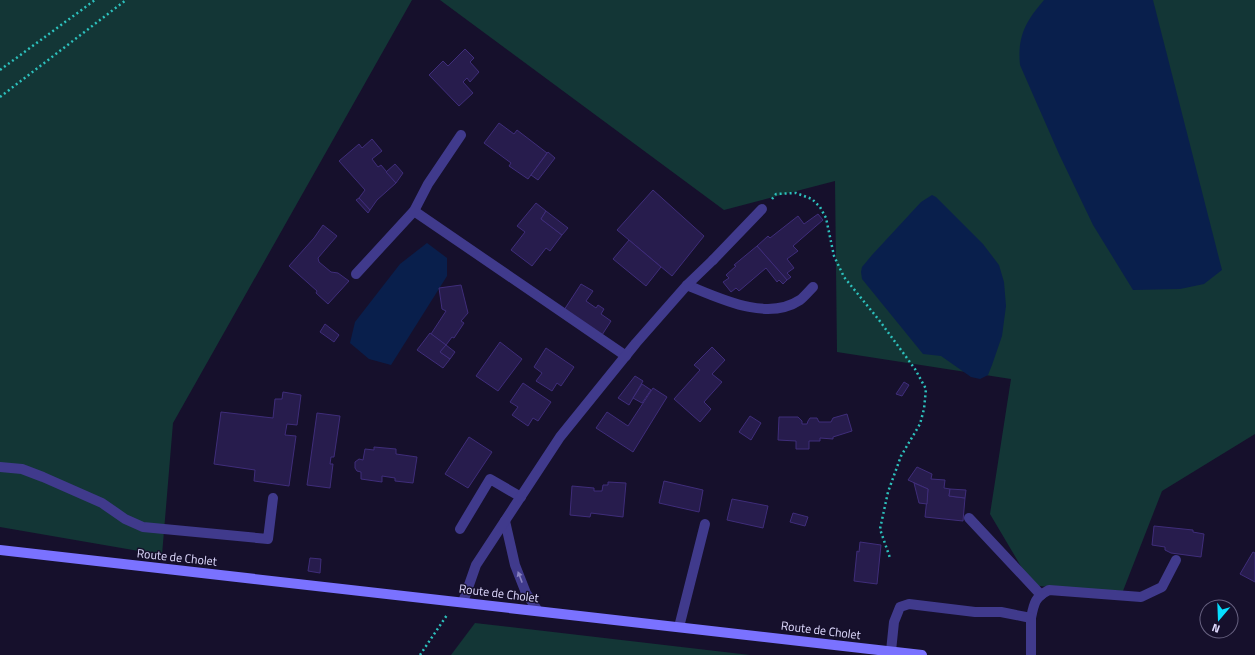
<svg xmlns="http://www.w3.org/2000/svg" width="1255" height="655" viewBox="0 0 1255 655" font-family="'Titillium Web',sans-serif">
<rect width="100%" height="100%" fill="#16102c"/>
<g fill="#133636">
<polygon points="0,0 412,0 173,423 162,555 0,527"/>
<polygon points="440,0 1255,0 1255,434 1162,491 1121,596 1032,585 990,514 1011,379 837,352 835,181 724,210"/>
<polygon points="475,623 750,655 451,655"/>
</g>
<g fill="#091f4c">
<path d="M1044,0H1153L1222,270L1204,284L1180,289L1133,290L1093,225L1059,154L1020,65C1017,36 1026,21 1044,0Z"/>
<polygon points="932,195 936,197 983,244 999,265 1004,282 1006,306 1002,336 992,365 988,375 980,379 971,377 941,356 923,354 862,279 861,272 862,267 872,255 921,202"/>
<polygon points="427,243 447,258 447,276 391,365 369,359 350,343 355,322 400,264"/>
</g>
<g fill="#271c4d" stroke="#3f2d7a">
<polygon points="465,49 474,58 470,62 479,72 470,82 467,78 463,82 473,93 459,106 429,75 443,61 448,66"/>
<polygon points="499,123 514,134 517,130 547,153 528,179 509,166 511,163 484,143"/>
<polygon points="372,139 382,151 372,159 378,167 381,165 396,183 377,200 370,210 359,198 365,190 339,161 359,144 362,148"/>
<polygon points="548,152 555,158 538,180 531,175"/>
<polygon points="395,164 403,173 396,183 386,172"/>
<polygon points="653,190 704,236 672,276 617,230"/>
<polygon points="359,198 370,210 368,213 356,200"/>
<polygon points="536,203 546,211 541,219 562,235 550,251 546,248 532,266 511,250 525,232 517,226"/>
<polygon points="546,211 568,228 562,235 541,219"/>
<polygon points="818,214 823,220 793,246 798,251 787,259 794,268 787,273 791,277 787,280 757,246 768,236 770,238 798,216 804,224"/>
<polygon points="323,225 337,236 318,258 319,262 331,272 338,273 349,281 328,304 316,293 317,291 289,266 314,238"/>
<polygon points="629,240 661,267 646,286 613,259"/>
<polygon points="757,246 787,280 783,284 779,280 777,282 766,268 739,291 736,288 731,292 723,282 729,278 726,275 736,266 734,265"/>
<polygon points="581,284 593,291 586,301 596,308 598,305 604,309 601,314 611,321 602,335 564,310"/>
<polygon points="461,285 468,313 461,321 464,323 454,338 452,337 446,345 431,334 446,311 442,309 439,288"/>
<polygon points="325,324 339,335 334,342 320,332"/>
<polygon points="430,333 446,345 440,352 450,359 443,368 417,350"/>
<polygon points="500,342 522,359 498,391 476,376"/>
<polygon points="446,345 455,352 450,359 440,352"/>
<polygon points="712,347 725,360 712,374 722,382 704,402 711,409 700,422 674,399 700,370 694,365"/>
<polygon points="546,348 574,367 561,386 557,383 552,391 536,381 542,373 534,367"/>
<polygon points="635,376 643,381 629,405 618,398"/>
<polygon points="904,382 909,385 902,396 896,394"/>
<polygon points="523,383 551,402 538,421 533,418 528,426 512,415 518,407 510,402"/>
<polygon points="642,384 651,390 642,403 633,398"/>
<polygon points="653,388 667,397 633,452 596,428 607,412 628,426"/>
<polygon points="283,392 301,395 297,425 287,424 285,435 296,436 289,486 254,481 255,470 214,464 221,412 273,418 275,399 282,399"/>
<polygon points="317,413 340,416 334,457 331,457 330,464 333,464 330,488 307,485"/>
<polygon points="847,414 852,431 833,437 833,439 820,438 820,441 809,441 809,449 796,449 796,441 778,440 779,417 798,417 802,421 802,424 807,424 808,421 810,418 817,418 819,422 831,422 833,418"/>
<polygon points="750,416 761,423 751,440 739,432"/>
<polygon points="469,437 492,452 468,488 445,474"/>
<polygon points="374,447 396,449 396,454 417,457 413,483 395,481 395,478 382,476 382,482 361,479 361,472 357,471 355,468 355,462 359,459 363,460 365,449 374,450"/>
<polygon points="917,467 932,474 931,479 945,480 944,488 950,489 949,496 965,498 963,521 925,517 928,489 908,480"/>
<polygon points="664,481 703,490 699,512 659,503"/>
<polygon points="608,482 626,483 623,517 591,513 590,517 570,515 572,486 594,488 594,491 602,491 603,485 608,485"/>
<polygon points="914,483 928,489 927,504 919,503"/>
<polygon points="950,489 966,490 965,498 949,496"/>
<polygon points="732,499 768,506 763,528 727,520"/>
<polygon points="793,513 808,517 805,526 790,522"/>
<polygon points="1154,526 1193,530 1193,532 1204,534 1201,557 1171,553 1165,550 1165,547 1152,545"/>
<polygon points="860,542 881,545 877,584 854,581 857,551 859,552"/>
<polygon points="1253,552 1255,553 1255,582 1240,574"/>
<polygon points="310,558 321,559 320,573 308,571"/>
</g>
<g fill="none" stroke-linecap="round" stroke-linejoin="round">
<g stroke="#2dc1bd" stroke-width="2.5" stroke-dasharray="2 3" stroke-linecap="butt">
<polyline points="0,70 95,0"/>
<polyline points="0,97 126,0"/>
<polyline points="772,199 776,194 796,193 812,199 820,207 826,218 834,256 844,277 879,320 915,369 926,389 924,409 920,424 901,456 888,492 880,529 890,558"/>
<polyline points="420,655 447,615"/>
</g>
<g stroke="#403a8c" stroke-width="10">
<polyline points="414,211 626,356"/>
<polyline points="713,260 762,209"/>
<polyline points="356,274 414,211 428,184 461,135"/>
<path d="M687,285C719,298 767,322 800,300C804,297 809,291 813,287"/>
<polyline points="0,467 22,469 43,477 102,503 125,519 143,527 268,539 273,498"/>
<polyline points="969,518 1041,595"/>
<polyline points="460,529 490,479 521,497"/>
<path d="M1031,618C1034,603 1035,597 1049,590L1141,597L1162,587L1176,560"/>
<polyline points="679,627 705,524"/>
<polyline points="891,651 894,622 900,607 909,604 975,612 1001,612 1031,618 1031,655"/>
</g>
<g stroke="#403a8c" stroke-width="10">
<polyline points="505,521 515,565 526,593 538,611"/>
<polyline points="463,602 476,565 560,437 636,343 687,285 713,260"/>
</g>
<polyline stroke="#7a72ff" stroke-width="10" points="0,550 922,655"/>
</g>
<defs><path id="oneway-solid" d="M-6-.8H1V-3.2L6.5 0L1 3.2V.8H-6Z"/></defs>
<use fill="#8882c0" href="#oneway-solid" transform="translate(520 577) rotate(-111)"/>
<g text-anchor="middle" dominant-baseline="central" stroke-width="3" stroke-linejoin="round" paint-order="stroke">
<g font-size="12" fill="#e0dbff" stroke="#16102c">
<text transform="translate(177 557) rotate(6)">Route de Cholet</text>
<text transform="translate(499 593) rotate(7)">Route de Cholet</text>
<text transform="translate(821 630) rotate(7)">Route de Cholet</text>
</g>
</g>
<g transform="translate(1219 619) rotate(199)"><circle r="19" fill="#16102c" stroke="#676180"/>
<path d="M0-3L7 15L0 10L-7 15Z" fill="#07deff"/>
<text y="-6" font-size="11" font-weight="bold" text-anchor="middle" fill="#e0dbff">N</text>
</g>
</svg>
